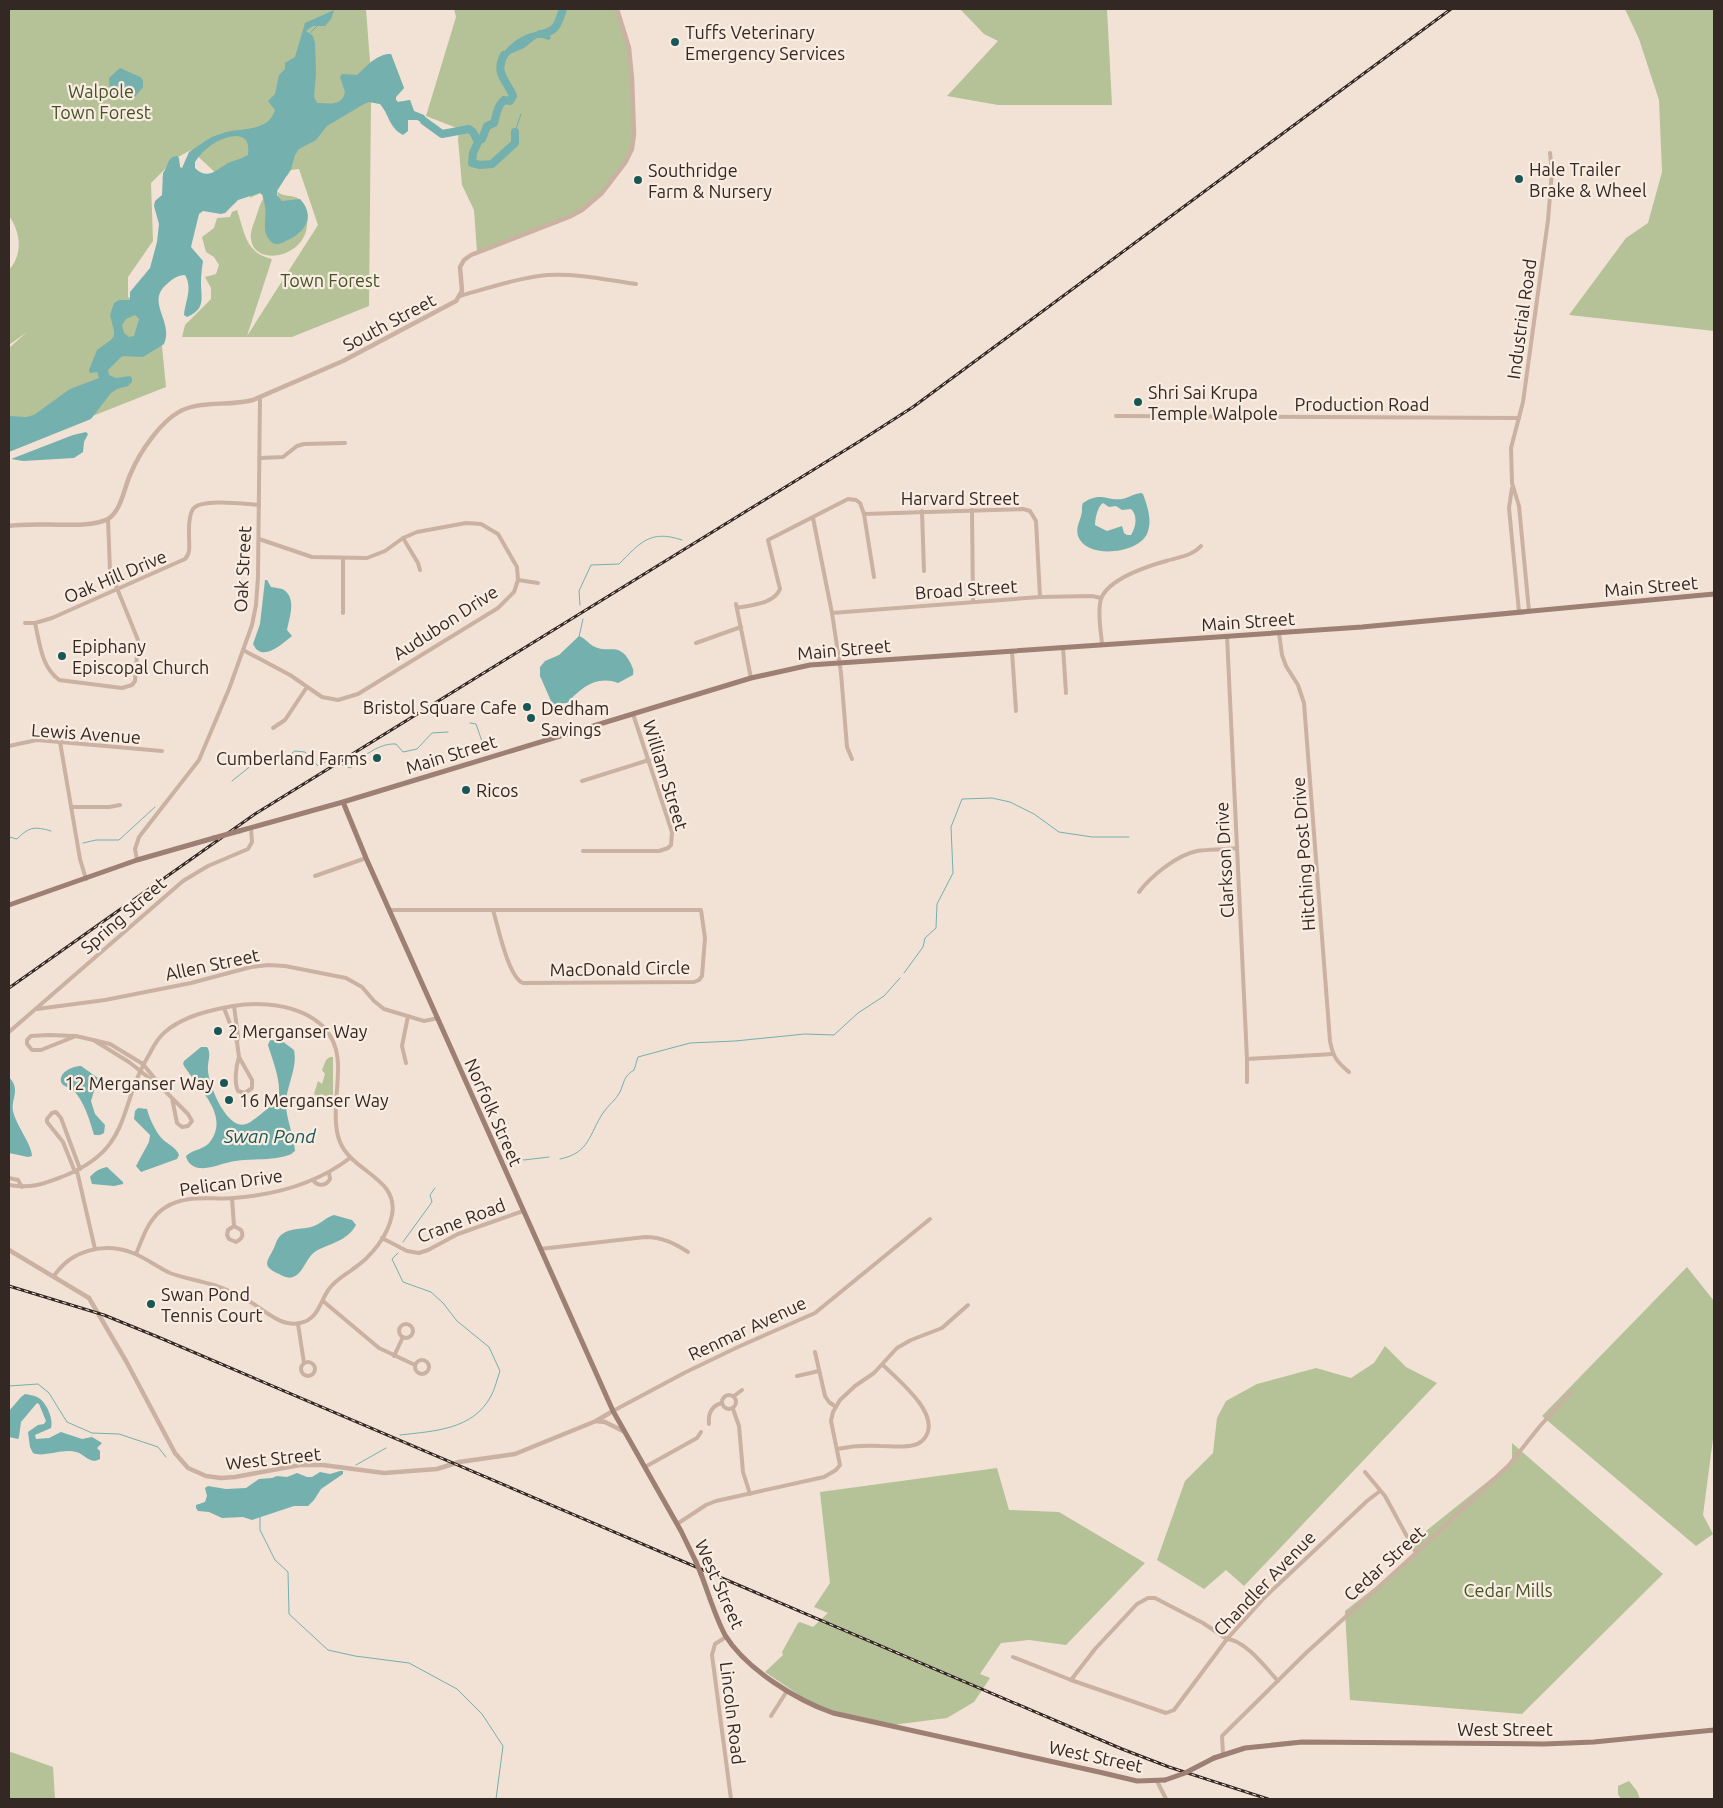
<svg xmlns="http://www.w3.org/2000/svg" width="1723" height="1808" viewBox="0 0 1723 1808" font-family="Ubuntu,sans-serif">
<rect width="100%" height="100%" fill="#f2e2d6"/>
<g fill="#b5c196">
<path d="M9,9H366L370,62L388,54H391L404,88L396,97V100L398,102L410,100L414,111L371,102L369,306L292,337H182L185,325L211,299V288L205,277L216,274L219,265L214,257L206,252L202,237L214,228L217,218L230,217L232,212L237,210C245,233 245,253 272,259L247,336L318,225L299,169L291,170L287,176H219L191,150L178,157L180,167L162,179L166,168L151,183L153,241L128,277V297L159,316L166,387L9,449V348L27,332L9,345V270C23,254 21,233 9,216Z"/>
<polygon points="454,9 617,9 629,48 634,134 629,156 599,196 582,210 477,252 474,210 462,185 458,139 459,132 462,130 426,116 456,17"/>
<polygon points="960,9 1107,9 1112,105 998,105 947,96 998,41 984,34"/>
<polygon points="1625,9 1714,9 1714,331 1569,315 1626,238 1648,223 1662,172 1659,100 1639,39"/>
<path d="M253,189L279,199L277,191C284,199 295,192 303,203C308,209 308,218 307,225C305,258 254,267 251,239C250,233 253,225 255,220C258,212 259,206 263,199L262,195L260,193L250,198Z"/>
<polygon points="330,1057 333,1057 333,1100 326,1099 326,1096 321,1094 319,1098 314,1094 318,1081 322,1084 325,1074 322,1070 326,1060"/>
<polygon points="1687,1267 1714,1301 1714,1431 1703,1515 1713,1534 1696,1546 1542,1416"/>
<polygon points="1385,1346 1406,1367 1437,1383 1244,1586 1226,1570 1204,1589 1157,1560 1185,1481 1213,1453 1217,1418 1226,1401 1257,1384 1316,1368 1351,1378 1374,1363"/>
<polygon points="1512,1443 1663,1574 1522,1714 1350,1700 1345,1611 1414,1557 1416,1539 1512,1462"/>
<polygon points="997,1468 1009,1510 1059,1512 1145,1563 1066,1645 1029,1640 1001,1643 980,1674 990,1678 974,1702 947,1718 884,1726 831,1713 805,1699 765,1672 783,1655 782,1652 798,1623 800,1622 813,1627 828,1613 814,1607 830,1583 820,1492"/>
<polygon points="11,1752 53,1767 55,1799 9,1799 9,1753"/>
<polygon points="1629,1781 1637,1791 1640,1799 1621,1799 1618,1794 1618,1786"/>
</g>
<g fill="#74b0ae" fill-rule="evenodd">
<path d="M334,10L331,19L325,26H313L306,31L313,36L315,43L316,74L314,97L317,103C329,103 342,107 345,92L340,77L342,74L357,75C366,67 378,53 391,54L404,88L396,97V100L398,102L410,100L414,111L424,115L432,127L417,120H408V131L403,135C389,128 389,114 380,104L369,102L364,104L327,126L316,140L299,149L295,155L291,169L277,191V195L282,201L300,199C314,215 308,228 292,238C287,240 282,244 277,244C273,244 270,241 268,238C262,229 267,217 265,207C265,203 263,199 263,195L260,193L238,200L225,213L221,214L203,211L199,214L191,247L203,261C202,268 201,275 201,282C201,299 206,309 187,317L184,315C185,302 193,288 185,275C178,275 172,279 167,284C145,302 174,321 164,344L143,357L123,356L120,358L108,370L109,375L116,378L130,376L132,378V382L128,386L117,389L111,393L91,419L9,452V416L26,417L34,415L70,389L99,378L97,372L90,373L89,370L97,350L111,340L114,336V331L110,315L114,303L119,300H130V292L150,268L157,242L159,224L154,206L155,201L162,195L163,173C169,167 166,157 177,156L179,158L180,167L182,168L189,152C196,148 204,141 212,137C218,135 224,132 231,131C248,128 269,130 275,110L268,101L275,94L279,75L285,69V63L295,57L305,23ZM235,136C248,136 249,144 248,155C241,159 235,160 228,163C217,169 208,181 195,168V162C204,148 218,138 235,136ZM135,315L139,319L134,336L129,337L124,333L122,325L126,319Z"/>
<path d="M541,31L548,33L551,38L549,40L539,37L534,40L524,48L510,54L501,65L500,57C510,42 524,33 541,31Z"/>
<polygon points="120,68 140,77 143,80 143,87 132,100 121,100 110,91 109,78"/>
<polygon points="86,432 88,434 84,442 83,452 74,458 23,461 11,459 73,435"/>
<path d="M1141,493L1143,494C1147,505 1152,519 1148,531C1143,553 1087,561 1078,536C1075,526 1082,519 1082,510C1082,507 1082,505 1083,503C1101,491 1106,501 1122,499C1128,498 1133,494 1141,493ZM1103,503L1109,507L1116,506L1122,510L1131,509C1138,516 1136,527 1131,535H1127L1124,533L1122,526L1107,531L1095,525C1095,518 1098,506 1103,503Z"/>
<path d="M265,580H267L271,587C275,588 281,588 284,590C297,599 289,618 287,630L292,636C282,644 262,663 253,644L260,624Z"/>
<path d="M579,636C585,638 588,643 593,646C609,655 619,640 631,664C633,669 634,670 633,675L618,683C596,675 581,688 567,703L554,704L551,701L540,676V667L545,661L559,655Z"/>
<path d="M270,1040L282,1041L294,1050C298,1068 286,1086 286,1104C286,1119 294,1135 295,1151C292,1153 292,1154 289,1155C269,1162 247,1157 226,1163C218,1165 209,1169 199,1168C192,1167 187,1162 186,1156C193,1149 204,1150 210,1142C231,1114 196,1087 183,1064L184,1061L201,1047H207C212,1054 207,1062 208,1070C208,1084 227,1131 246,1124C253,1122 270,1106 277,1101C284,1087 272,1059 268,1045Z"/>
<path d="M81,1066L98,1078L91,1101L95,1114L105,1125L104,1133L100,1135H94C90,1121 84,1101 74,1091C70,1087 63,1087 61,1082C59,1071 74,1066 81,1066Z"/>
<path d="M9,1077C21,1090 11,1098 13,1111C16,1125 32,1145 32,1156L28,1157L9,1153Z"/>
<path d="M138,1108L147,1109C149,1117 154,1128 159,1135C164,1143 177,1147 179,1155L177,1159L141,1172L136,1166L149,1142L150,1135L134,1119L135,1111Z"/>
<path d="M107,1167L123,1182V1184L114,1186L92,1184L90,1177C95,1171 99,1169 107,1167Z"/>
<path d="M334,1215L352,1220L356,1225C347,1241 331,1243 316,1251C306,1257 304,1273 293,1277C288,1279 283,1276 279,1274C261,1266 267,1262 274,1248C276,1243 277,1239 281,1235C290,1227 304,1230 314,1226C322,1223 326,1217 334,1215Z"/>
<path d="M25,1394C29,1395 33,1395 37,1397C46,1401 54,1419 51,1428L35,1435L36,1439L49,1438L61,1432L82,1439L92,1437L102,1443L97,1448L100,1451V1459C90,1465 85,1454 76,1452C63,1448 43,1458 33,1453L30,1447L28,1432L38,1425L44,1424L46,1421L39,1404L37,1403L21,1422L19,1437L18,1439L9,1437V1411L21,1397Z"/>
<polygon points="340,1471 343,1471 343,1474 321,1489 314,1500 308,1506 294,1506 252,1520 243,1517 222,1518 209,1512 198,1511 196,1508 196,1505 205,1502 207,1496 205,1488 208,1486 226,1489 246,1488 259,1479 272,1478 277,1476 287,1477 297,1473 307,1477 312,1477 320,1472 330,1474"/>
</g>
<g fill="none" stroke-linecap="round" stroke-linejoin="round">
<g stroke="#74b0ae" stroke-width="1">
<polyline points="310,33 318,25"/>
<polyline points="515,132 521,114"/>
<path d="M580,605L579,591L591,565L619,564C640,543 650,529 682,540"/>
<polyline points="579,637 583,619"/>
<polyline points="470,723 476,724 485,750"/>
<path d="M342,765L351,768C363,756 379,743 396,744L403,752L417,749L432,733L448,732"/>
<polyline points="232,781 252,765 276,757 282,760 295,751 305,752 318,766 330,759"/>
<path d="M9,837L17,839C29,827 34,826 51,831"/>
<polyline points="83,843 96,840 119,840 155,807"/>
<polyline points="904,973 923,947 925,938 936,928 937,904 953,873 951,827 962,799 992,798 1010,802 1034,814 1059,832 1092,837 1129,837"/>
<polyline points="497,1136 510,1156 524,1160 549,1157"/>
<path d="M560,1159C590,1153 589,1134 603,1113C608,1105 616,1100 620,1092C625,1081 623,1077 634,1070L638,1057L690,1043L735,1041L805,1034L834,1035L858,1013L884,996L900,978"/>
<polyline points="403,1242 432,1202 430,1195 435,1188"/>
<path d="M398,1253L392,1259L403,1282L431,1292L443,1303L457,1321L489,1347L500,1371C497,1379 495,1389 491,1396C473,1430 434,1431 400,1435"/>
<polyline points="9,1386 38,1384 49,1393 67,1422 92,1433 119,1434 158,1447 166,1457"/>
<polyline points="356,1465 386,1448"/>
<polyline points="260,1517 260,1530 275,1560 288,1572 289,1614 328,1650 355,1656 409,1663 457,1689 482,1714 503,1746 496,1799"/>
</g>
<g stroke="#74b0ae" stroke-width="8">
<path d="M540,34C557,32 558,24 563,9"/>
<path d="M424,121L442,134L469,129L473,132L477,140L482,139L487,126L494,123C497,114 496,108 504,100L510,101L513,96C507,81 494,73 504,55"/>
<polyline points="479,140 473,153 472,163 480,165 492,164 515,143 515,132"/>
</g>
<g stroke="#cab1a2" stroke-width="4">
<path d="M460,296C488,288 518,278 547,275C577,273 607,280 636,284"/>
<polyline points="1116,416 1519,418"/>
<polyline points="260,458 283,457 297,446 304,444 345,443"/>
<polyline points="1512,488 1509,508 1519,612"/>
<polyline points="972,510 973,602"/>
<polyline points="922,511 924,571"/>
<polyline points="864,514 1023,509 1030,511 1036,521 1040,597"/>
<polyline points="813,518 832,613 841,673 847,747 852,759"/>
<polyline points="403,538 418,563 420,570"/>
<polyline points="343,558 343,613"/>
<polyline points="518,580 538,583"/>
<polyline points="736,604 751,678"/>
<path d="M737,608C751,605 774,604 780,589L768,540L848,499L856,500L860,503L864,514L874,577"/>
<polyline points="1529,611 1519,506 1512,483 1511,448 1523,402 1548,220 1552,171 1550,153"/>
<polyline points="832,613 1040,597 1092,596 1101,598"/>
<path d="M25,623H35L52,618L185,559C191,553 189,544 189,536C189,528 188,517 193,509C201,498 245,504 259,505"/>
<path d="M35,623C40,644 41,666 59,680L122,688L132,685L135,681L138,640L110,571L108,519"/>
<path d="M1279,633L1282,655L1286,666L1298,685L1304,703L1330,1041C1333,1057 1337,1062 1349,1072"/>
<polyline points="1227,636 1247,1059 1247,1082"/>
<polyline points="696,643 741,627"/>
<path d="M1102,644C1101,631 1097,612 1101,599C1108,579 1148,566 1166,561C1179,557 1192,556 1201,546"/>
<polyline points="1063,647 1066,693"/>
<polyline points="243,650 290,675 322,697 338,700 358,694 498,608 514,592 518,580 517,567 498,534 481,524 466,523 417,532 403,538 385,551 367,558 312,557 259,539"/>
<polyline points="1012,651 1016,711"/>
<polyline points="273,728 285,720 307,687"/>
<polyline points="60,742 80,859 86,879"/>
<polyline points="9,746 37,740 162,751"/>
<polyline points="582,781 649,760"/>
<polyline points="71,807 109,807 120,805"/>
<polyline points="583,851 659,851 668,848 671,845 672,832 633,714"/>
<polyline points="137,860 135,849 139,837 199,760 229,689 252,625 256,605 258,577 260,398"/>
<polyline points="315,876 366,858"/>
<path d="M1139,892C1151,876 1177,855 1197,851C1210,849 1224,850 1237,848"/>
<path d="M390,910H493C498,926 508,977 523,983L694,982L699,980L702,976L705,938L701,910H493"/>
<polyline points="234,1006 238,1036 237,1042"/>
<path d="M224,1008L237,1042L239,1057L252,1080V1088L245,1093L238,1091C234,1082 236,1066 239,1057"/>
<polyline points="37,1009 105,1000 191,983 251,967 268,965 285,966 346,978 362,987 374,1001 384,1009 424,1021 438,1018"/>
<polyline points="9,1032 183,881 208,866 248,849 252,842 251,828"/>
<polyline points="76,1036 41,1050 32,1050 27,1044 27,1040 31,1036 48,1035 76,1036 110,1044 143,1064 164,1090 188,1114 192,1121 188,1126 182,1127 177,1123 172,1098"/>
<polyline points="95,1041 129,1062 158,1085"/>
<polyline points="1247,1059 1333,1054"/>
<polyline points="406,1063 402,1046 408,1016"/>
<polyline points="77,1171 95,1249"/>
<polyline points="75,1172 63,1142 47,1122 47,1119 52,1113 56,1112 61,1118 80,1169"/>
<polyline points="9,1178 18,1180 22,1187"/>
<path d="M313,1180C318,1187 326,1186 330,1179L329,1173"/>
<path d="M9,1185C32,1189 43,1184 64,1176C134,1148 117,1106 150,1053C154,1045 159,1037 165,1032C183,1016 211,1010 233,1006C276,999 336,1010 338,1064C339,1088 331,1120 340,1142C352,1172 399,1178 392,1215C388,1236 371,1257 353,1269C345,1275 335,1280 329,1289C320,1301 318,1320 300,1323C280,1328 261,1307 244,1298C233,1293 222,1287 210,1284C197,1280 183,1278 170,1273C157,1267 146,1258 133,1253C104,1242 71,1250 54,1276"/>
<path d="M232,1198L234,1226L228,1230L227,1235L229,1239L236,1242C242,1239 244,1235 241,1230L234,1226"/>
<polyline points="382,1238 407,1251 419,1253 428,1250 458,1234 523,1211"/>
<path d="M540,1249L645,1237C662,1237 674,1243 688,1252"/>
<path d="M136,1254C143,1237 149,1217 166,1207C186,1194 211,1200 233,1198C275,1195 316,1184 350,1158"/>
<polyline points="323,1301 379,1348 415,1365"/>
<polyline points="298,1324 304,1363"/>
<circle cx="406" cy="1331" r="7"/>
<polyline points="815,1352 825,1396 829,1402 836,1407"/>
<polyline points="394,1356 403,1337"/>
<circle cx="422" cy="1367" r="7"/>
<circle cx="308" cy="1369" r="7"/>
<polyline points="797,1376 819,1371"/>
<circle cx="729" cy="1402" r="7"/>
<polyline points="734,1396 742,1390"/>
<polyline points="733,1409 739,1426 743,1472 750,1494"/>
<polyline points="613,1411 686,1372 738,1347 815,1313 930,1219"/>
<path d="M709,1424C708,1414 711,1406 722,1403"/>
<path d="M837,1449C851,1446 865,1445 880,1446C891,1446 903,1448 914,1445C919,1444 923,1441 926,1436C940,1413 897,1379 883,1365"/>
<polyline points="645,1467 697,1438 701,1432"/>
<polyline points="1365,1472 1385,1496 1416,1553"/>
<polyline points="677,1524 706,1505 716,1501 824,1477 836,1470 840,1465 831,1421 833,1412 840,1400 855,1386 874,1373 897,1348 911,1340 942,1328 968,1305"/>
<polyline points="726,1637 715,1644 712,1655 731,1799"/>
<polyline points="1013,1657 1071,1680 1166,1713 1174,1710 1227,1639 1264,1598 1367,1501 1380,1491"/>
<path d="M1071,1680L1095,1649L1137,1604L1148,1598H1155L1203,1623L1227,1639C1245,1640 1266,1668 1278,1681"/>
<polyline points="771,1716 787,1691"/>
<polyline points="1223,1754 1222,1736 1225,1733 1307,1652 1416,1553 1509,1465 1540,1426 1571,1392"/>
<polyline points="1157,1781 1166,1799"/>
</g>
<g stroke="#cab1a2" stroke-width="4.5">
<path d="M9,526C34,521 88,530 108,519C121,511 124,489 130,475C139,453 162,418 185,409C204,401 231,406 253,400L343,361L456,301L462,291L460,267L464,260L471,255L569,217L582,210L602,193L625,163L632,149L634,134L632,79L629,48L617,9"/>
<polyline points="9,1250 89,1298 126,1361 175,1453 188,1468 206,1476 221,1478 235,1477 300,1465 323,1465 384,1473 437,1469 459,1462 515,1454 596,1421 613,1411"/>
<polyline points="596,1421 605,1422 623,1431"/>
</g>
<g stroke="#9d7f73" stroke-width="5">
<polyline points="343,802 366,858 613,1411 681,1531 696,1562"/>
<polyline points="239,831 343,802 751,678 810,665 1362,627 1714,594"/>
<polyline points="9,905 137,860 214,838"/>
<path d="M701,1574C709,1595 715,1616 725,1635C746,1669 796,1700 833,1713L1099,1772L1137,1781L1165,1780"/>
<polyline points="1214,1758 1245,1748 1302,1742 1544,1744 1594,1742 1714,1730"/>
</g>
<defs>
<g id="rail">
<polyline points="9,988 255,814 860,441 913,407 1451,9"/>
<polyline points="9,1286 104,1315 158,1337 1122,1749 1169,1767 1268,1799"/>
</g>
</defs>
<use href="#rail" stroke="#342825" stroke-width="3"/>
<use href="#rail" stroke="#f9ede2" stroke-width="1" stroke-dasharray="4" stroke-linecap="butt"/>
<g stroke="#9d7f73" stroke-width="5">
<polyline points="214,838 239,831"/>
<polyline points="696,1562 701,1574"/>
<polyline points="1165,1780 1185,1773 1214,1758"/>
</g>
</g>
<g fill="#195756" stroke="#f9ede2" stroke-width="2">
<circle cx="675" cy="42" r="5"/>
<circle cx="1519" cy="179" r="5"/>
<circle cx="638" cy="180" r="5"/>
<circle cx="1138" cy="402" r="5"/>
<circle cx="62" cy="656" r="5"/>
<circle cx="527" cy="707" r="5"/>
<circle cx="531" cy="718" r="5"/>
<circle cx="377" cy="758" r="5"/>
<circle cx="466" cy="790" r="5"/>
<circle cx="218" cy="1031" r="5"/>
<circle cx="224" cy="1083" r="5"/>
<circle cx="229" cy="1100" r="5"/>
<circle cx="151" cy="1304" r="5"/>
</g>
<g text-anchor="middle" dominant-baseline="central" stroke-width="4.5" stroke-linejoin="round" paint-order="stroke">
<g font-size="18" fill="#342825" stroke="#f9ede2" text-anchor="start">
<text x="685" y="32">Tuffs Veterinary<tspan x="685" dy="21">Emergency Services</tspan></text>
<text x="1529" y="169">Hale Trailer<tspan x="1529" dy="21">Brake &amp; Wheel</tspan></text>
<text x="648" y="170">Southridge<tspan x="648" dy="21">Farm &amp; Nursery</tspan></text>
<text x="1148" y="392">Shri Sai Krupa<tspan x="1148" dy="21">Temple Walpole</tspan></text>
<text x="72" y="646">Epiphany<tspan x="72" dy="21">Episcopal Church</tspan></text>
<text x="517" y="707" text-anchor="end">Bristol Square Cafe</text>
<text x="541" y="708">Dedham<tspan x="541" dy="21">Savings</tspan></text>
<text x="367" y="758" text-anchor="end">Cumberland Farms</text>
<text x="476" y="790">Ricos</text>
<text x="228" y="1031">2 Merganser Way</text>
<text x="214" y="1083" text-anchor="end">12 Merganser Way</text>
<text x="239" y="1100">16 Merganser Way</text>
<text x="161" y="1294">Swan Pond<tspan x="161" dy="21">Tennis Court</tspan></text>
</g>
<g font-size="18" fill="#465328" stroke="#f9ede2">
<text x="101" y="91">Walpole<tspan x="101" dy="21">Town Forest</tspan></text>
<text x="330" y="280">Town Forest</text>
<text x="1508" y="1590">Cedar Mills</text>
</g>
<g font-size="18" fill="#342825" stroke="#f9ede2">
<text transform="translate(1521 319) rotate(-82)">Industrial Road</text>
<text transform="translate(389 322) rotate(-28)">South Street</text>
<text x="1362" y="404">Production Road</text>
<text x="960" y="498">Harvard Street</text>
<text transform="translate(242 569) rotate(-87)">Oak Street</text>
<text transform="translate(115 576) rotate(-23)">Oak Hill Drive</text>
<text transform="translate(1651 586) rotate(-5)">Main Street</text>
<text transform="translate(966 589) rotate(-4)">Broad Street</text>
<text transform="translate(1248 621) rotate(-4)">Main Street</text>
<text transform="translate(445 622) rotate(-33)">Audubon Drive</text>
<text transform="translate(844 649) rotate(-5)">Main Street</text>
<text transform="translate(86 733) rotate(4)">Lewis Avenue</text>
<text transform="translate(451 754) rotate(-17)">Main Street</text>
<text transform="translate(666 775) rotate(73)">William Street</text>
<text transform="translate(1303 854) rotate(-94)">Hitching Post Drive</text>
<text transform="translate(1224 860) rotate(-93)">Clarkson Drive</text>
<text transform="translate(123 915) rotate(-41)">Spring Street</text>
<text transform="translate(212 964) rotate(-12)">Allen Street</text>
<text transform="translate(620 968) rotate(-1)">MacDonald Circle</text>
<text transform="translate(494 1112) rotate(66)">Norfolk Street</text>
<text transform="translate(231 1182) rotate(-8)">Pelican Drive</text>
<text transform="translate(461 1220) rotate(-21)">Crane Road</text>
<text transform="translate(747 1328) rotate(-25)">Renmar Avenue</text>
<text transform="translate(273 1458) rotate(-6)">West Street</text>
<text transform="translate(1384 1563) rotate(-42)">Cedar Street</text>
<text transform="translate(1264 1583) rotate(-46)">Chandler Avenue</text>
<text transform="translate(720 1584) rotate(66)">West Street</text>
<text transform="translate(733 1713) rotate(83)">Lincoln Road</text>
<text x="1505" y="1729">West Street</text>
<text transform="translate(1096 1756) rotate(12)">West Street</text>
</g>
<g font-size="19" font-style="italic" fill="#195756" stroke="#f9ede2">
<text x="270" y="1136">Swan Pond</text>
</g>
</g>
<rect width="1723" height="1808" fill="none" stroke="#342825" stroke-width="20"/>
</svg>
